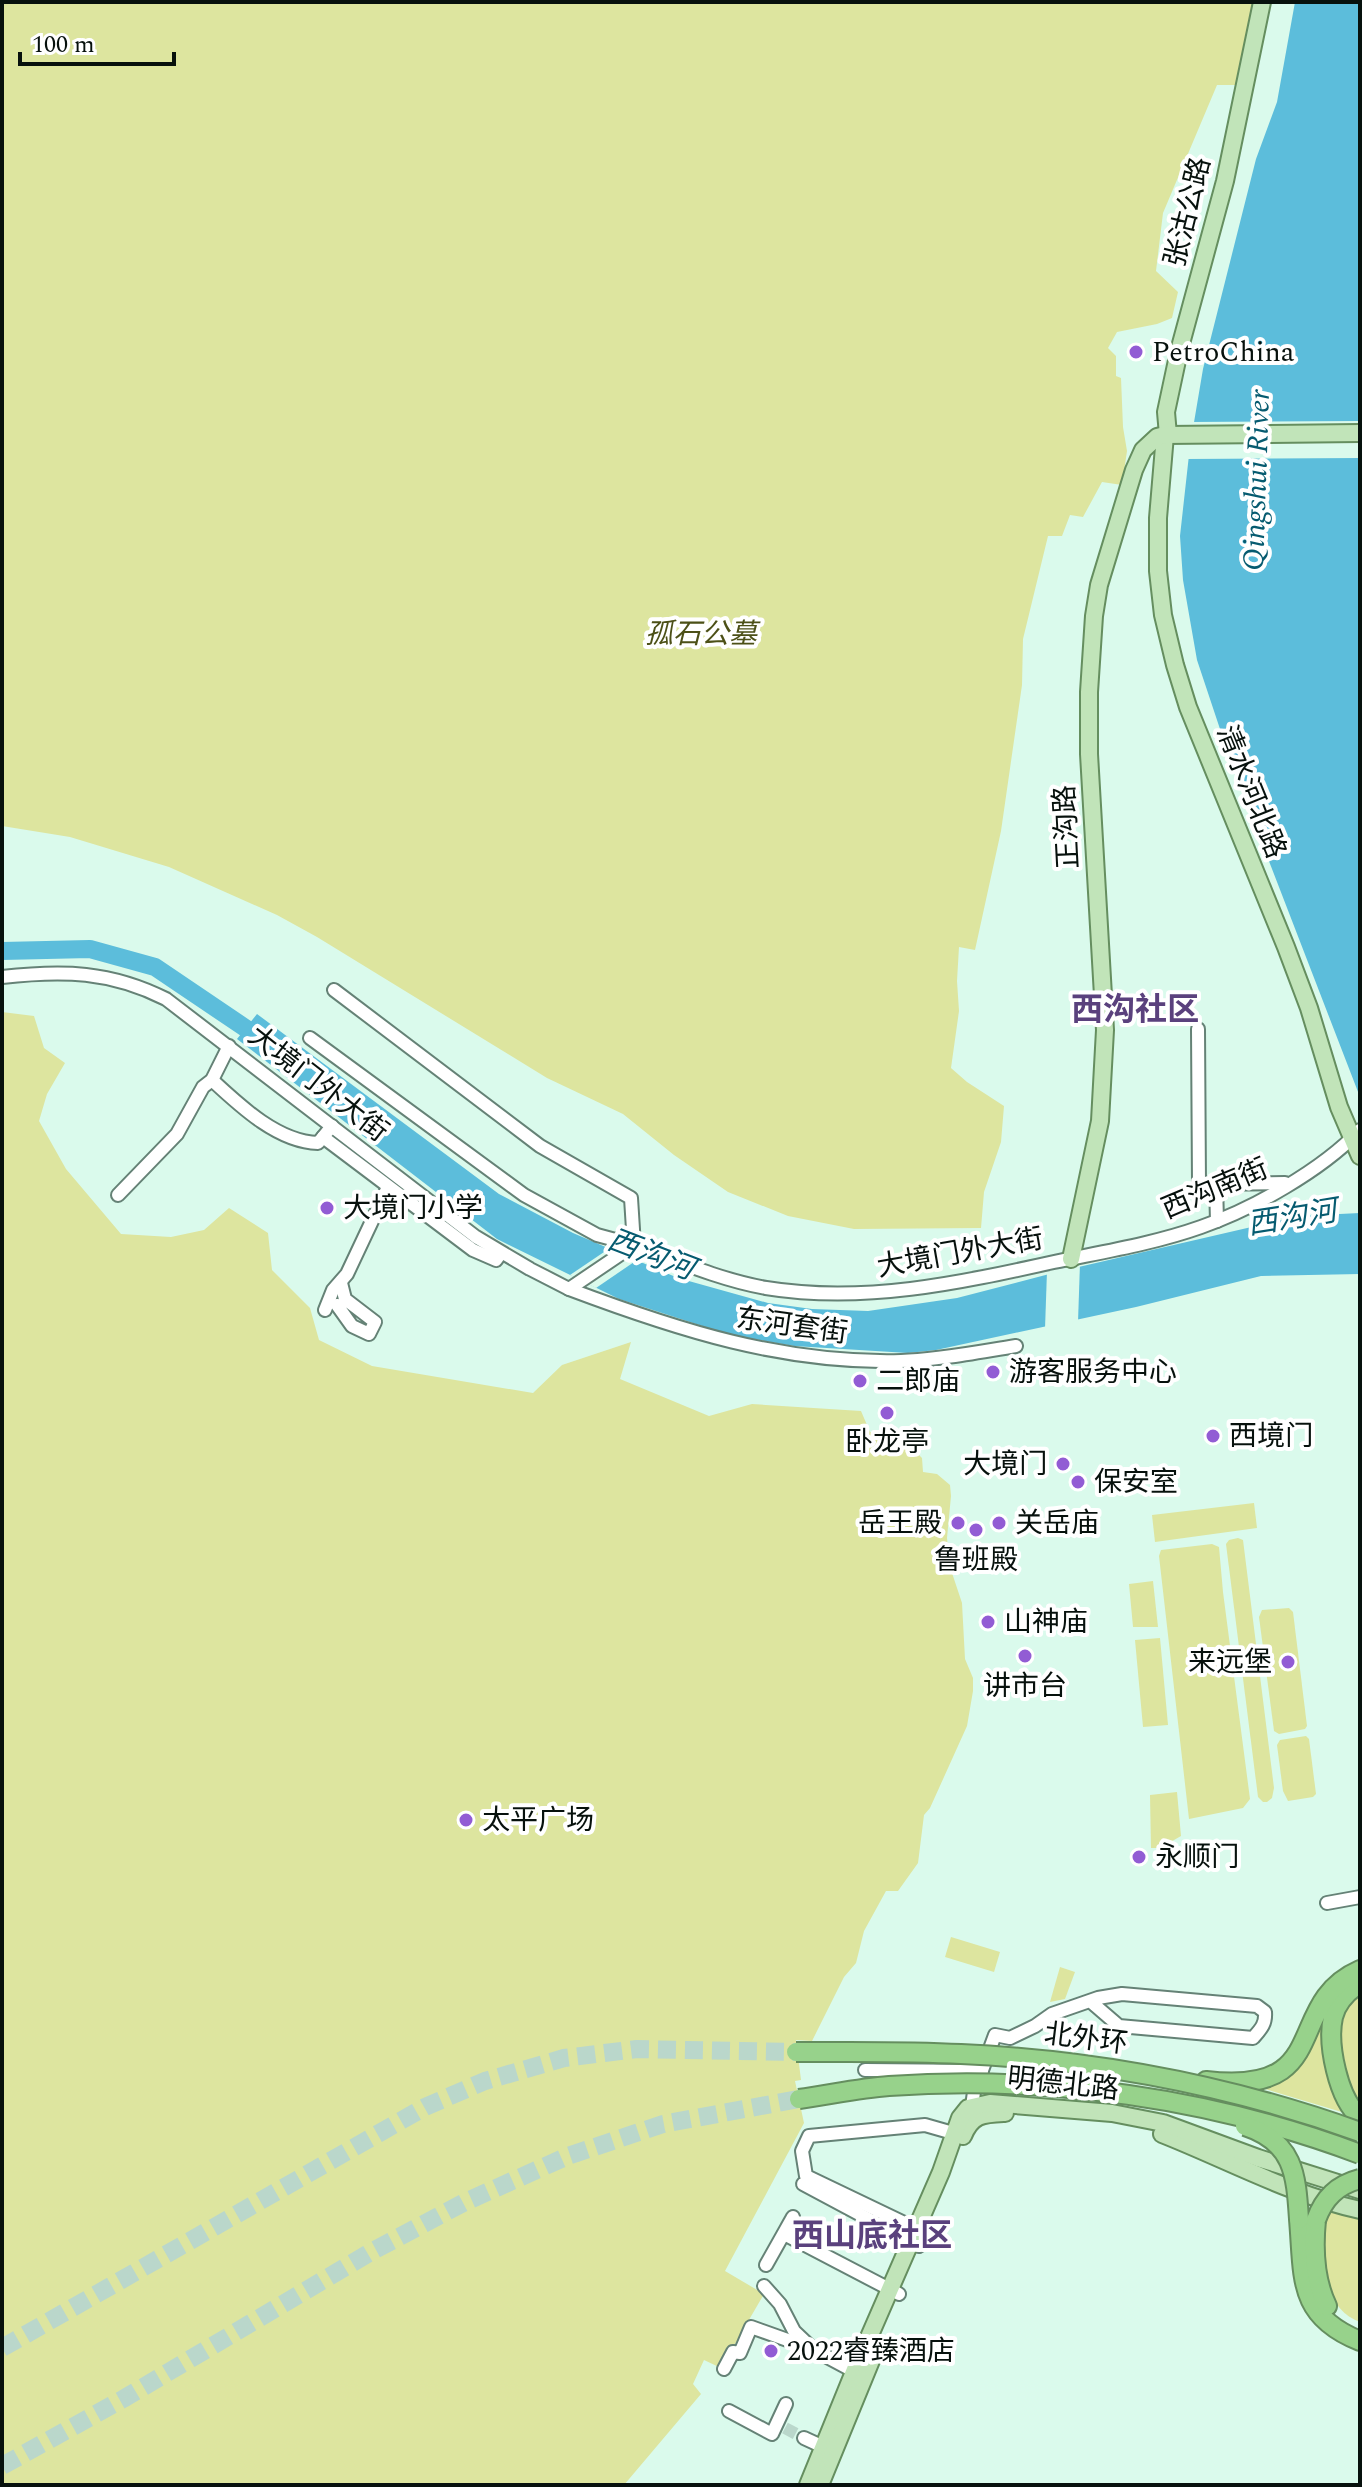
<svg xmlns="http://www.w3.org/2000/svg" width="1362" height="2487" viewBox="0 0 1362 2487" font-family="Spectral,'Noto Sans SC',serif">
<rect width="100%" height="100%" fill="#dafaec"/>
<g fill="#dde59f">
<polygon points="2,2 1255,2 1239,85 1217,85 1163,213 1156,271 1178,292 1172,318 1157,324 1117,332 1108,348 1116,356 1116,376 1121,378 1123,427 1127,451 1122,485 1102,482 1083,517 1070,515 1062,536 1048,536 1023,639 1022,685 1001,831 975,950 959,947 957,981 959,1011 951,1068 967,1082 1004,1106 1001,1142 984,1192 981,1228 854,1229 788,1216 728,1192 674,1155 623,1114 547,1078 317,937 277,915 169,867 70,837 2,826"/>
<polygon points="2,1012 34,1016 44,1048 65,1063 47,1094 39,1121 66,1169 121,1234 171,1237 204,1230 229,1208 268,1233 272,1270 310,1308 319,1340 372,1366 533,1393 562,1365 631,1342 620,1379 709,1416 752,1404 861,1411 870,1432 897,1433 922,1458 923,1472 937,1474 950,1485 951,1496 947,1538 950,1567 962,1603 965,1659 973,1678 973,1691 967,1726 930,1808 924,1815 918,1863 898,1891 886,1891 864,1931 856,1963 844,1977 812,2041 796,2040 801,2080 795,2081 804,2123 725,2271 764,2294 721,2368 704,2360 693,2384 701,2394 624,2485 2,2485"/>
<polygon points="1254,1503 1257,1528 1155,1542 1152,1515"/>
<polygon points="1238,1538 1243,1540 1274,1788 1272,1798 1267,1802 1263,1802 1258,1797 1226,1544 1229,1540"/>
<polygon points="1212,1544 1219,1547 1223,1592 1250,1799 1243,1808 1189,1819 1159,1556 1161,1550"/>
<polygon points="1153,1581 1158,1627 1133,1627 1129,1584"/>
<polygon points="1289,1608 1293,1612 1307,1726 1305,1729 1279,1734 1274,1731 1259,1617 1262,1610"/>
<polygon points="1160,1638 1168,1725 1143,1727 1135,1640"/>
<polygon points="1306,1736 1309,1739 1316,1794 1313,1797 1288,1801 1283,1791 1277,1745 1280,1740"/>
<polygon points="1177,1792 1181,1836 1160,1848 1151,1848 1150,1795"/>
<polygon points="951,1937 1000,1952 994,1972 945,1957"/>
<polygon points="1060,1967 1075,1972 1065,1999 1050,2002"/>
<path d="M1360,1990V2104C1346,2086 1335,2039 1341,2016C1344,2005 1352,1998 1360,1990Z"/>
<path d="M1327,2008C1326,2053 1323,2071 1345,2113L1265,2089L1297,2070L1309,2049Z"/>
<path d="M1329,2212L1360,2219V2322C1321,2309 1313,2245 1329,2212Z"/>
</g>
<g fill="#5cbddb">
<polygon points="1295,2 1360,2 1360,1097 1233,768 1197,660 1183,580 1180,536 1190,446 1203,369 1256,159 1277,102"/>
<polygon points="257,1014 499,1194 573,1233 678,1278 768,1303 812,1309 868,1311 957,1298 1057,1272 1299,1216 1360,1213 1360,1274 1261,1276 1136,1307 936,1350 908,1353 794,1346 730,1335 619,1299 497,1239 237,1039"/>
</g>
<g fill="#dafaec">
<polygon points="1360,421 1360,458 1184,459 1190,422"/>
<polygon points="610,1248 637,1260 596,1288 570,1275"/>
<polygon points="1080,1263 1078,1322 1045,1329 1047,1271"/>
</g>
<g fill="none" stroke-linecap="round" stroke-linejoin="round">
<polyline stroke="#5cbddb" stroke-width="18" points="2,951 90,949 155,967 266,1042"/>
<polyline stroke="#bad7cb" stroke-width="12" stroke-dasharray="12 6" stroke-linecap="butt" points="785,2428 804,2438"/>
<g stroke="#bad7cb" stroke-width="18" stroke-dasharray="18 9" stroke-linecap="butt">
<polyline points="2,2348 425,2107 485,2081 564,2058 637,2049 796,2052"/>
<polyline points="2,2466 123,2399 369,2253 465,2202 568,2156 663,2124 799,2099"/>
</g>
<defs>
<g id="minor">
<path d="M2,977C63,970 110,971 166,999L476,1237L530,1269L569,1289L634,1245C677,1261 721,1280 766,1288C863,1304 959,1283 1054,1262C1102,1252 1153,1244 1201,1227C1253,1209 1322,1170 1360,1130"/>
<polyline points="1198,1029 1199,1184 1285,1183"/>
<polyline points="310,1038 524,1195 597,1235 634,1245 631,1198 540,1146 334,990"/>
<path d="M212,1080C240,1106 278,1142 318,1143L323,1137"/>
<polyline points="332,1126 323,1137 473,1250 496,1260 501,1253"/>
<polyline points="1216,1184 1217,1221"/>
<polyline points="118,1195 177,1134 203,1087 212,1080 229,1046"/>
<path d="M569,1289C678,1330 783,1364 901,1361C939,1360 978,1352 1016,1346"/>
<polyline points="337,1305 352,1326 369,1334 375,1322 345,1299 341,1283"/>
<polyline points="325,1310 333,1290 347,1274 388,1187"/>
<polyline points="1327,1903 1360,1897"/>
<polyline points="865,2070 982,2071"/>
<path d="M972,2106L974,2092L995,2035L1010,2038L1035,2026L1052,2014L1098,1998L1122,1994L1257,2006L1265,2012C1266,2024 1261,2029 1253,2038L1119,2026L1090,2001"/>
<polyline points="803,2184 919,2246"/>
<polyline points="925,2233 806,2176 802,2151 809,2136 925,2125 960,2135"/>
<polyline points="784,2234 899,2294"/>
<polyline points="766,2265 793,2217"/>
<polyline points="764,2286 780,2304 794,2331 814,2350 859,2374"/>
<polyline points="724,2369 733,2352 740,2353 751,2327 807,2347"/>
<polyline points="729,2411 772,2434 786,2404"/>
<polyline points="804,2438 830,2450"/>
</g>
<g id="major">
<polyline points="1165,435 1158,518 1158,571 1163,615 1175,665 1188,707 1286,947 1309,1008 1339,1107 1360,1156"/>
<polyline points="1168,435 1166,412 1179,351 1225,181 1262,2"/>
<polyline points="1071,1259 1100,1121 1105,1030 1089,754 1089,692 1094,616 1099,585 1134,470 1143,450 1157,437 1165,435 1360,433"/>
<path d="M1162,2134C1228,2160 1291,2195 1360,2210"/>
<path d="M963,2136C972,2114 983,2114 1005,2113"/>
<polyline points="808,2485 856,2367 941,2172 960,2118 968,2108 990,2103 1112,2113 1163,2123 1258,2158 1360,2190"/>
<polyline points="820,2485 877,2346"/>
</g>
<g id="highway">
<path d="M1360,1983C1348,1991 1337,2001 1333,2017C1327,2044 1338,2099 1360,2117"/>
<path d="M1206,2081C1336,2096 1282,2004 1360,1970"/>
<path d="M1299,2219C1304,2278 1297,2316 1360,2341"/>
<path d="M1316,2220C1313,2250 1314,2279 1327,2306"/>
</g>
</defs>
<use href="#minor" stroke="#658276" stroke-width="16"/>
<use href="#major" stroke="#658e5f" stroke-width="20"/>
<use href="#highway" stroke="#658e5f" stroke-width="22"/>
<use href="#minor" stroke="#fff" stroke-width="12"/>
<use href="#major" stroke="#c1e4b9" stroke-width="16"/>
<use href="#highway" stroke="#97d28b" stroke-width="18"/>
<defs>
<g id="highway-bridge">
<path d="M796,2052C851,2052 906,2051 961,2054C1096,2060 1232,2086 1360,2132"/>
<path d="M799,2099C829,2095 859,2088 889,2086C1047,2075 1212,2098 1360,2154"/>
<path d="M1245,2126C1294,2142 1296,2174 1299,2219"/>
<path d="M1316,2220C1324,2198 1337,2185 1360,2179"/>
</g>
</defs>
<use href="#highway-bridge" stroke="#658e5f" stroke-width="22" stroke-linecap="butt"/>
<use href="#highway-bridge" stroke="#97d28b" stroke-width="18"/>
</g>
<g fill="#925cd4" stroke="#fff" stroke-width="3">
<circle cx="1136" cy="352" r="8"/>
<circle cx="327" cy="1208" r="8"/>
<circle cx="993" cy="1372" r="8"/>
<circle cx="860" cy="1381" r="8"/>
<circle cx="887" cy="1413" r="8"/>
<circle cx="1213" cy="1436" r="8"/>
<circle cx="1063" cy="1464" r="8"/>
<circle cx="1078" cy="1482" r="8"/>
<circle cx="958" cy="1523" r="8"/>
<circle cx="999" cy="1523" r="8"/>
<circle cx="976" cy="1530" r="8"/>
<circle cx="988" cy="1622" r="8"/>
<circle cx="1025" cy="1656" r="8"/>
<circle cx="1288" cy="1662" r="8"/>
<circle cx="466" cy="1820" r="8"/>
<circle cx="1139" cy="1857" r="8"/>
<circle cx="771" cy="2351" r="8"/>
</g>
<g text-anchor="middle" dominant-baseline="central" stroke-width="8" stroke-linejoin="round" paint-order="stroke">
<g font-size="28" fill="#07110d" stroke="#fff">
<text transform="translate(1188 212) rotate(-76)">张沽公路</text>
<text transform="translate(1251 792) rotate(68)">清水河北路</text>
<text transform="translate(1067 827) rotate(-93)">正沟路</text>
<text transform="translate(318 1084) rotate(38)">大境门外大街</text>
<text transform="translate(1215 1189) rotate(-23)">西沟南街</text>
<text transform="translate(960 1253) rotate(-10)">大境门外大街</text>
<text transform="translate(792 1326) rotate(8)">东河套街</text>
<text transform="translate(1086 2039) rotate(7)">北外环</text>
<text transform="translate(1063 2084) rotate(6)">明德北路</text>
</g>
<g font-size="28" fill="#07110d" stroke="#fff" text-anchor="start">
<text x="1152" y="352">PetroChina</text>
<text x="343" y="1208">大境门小学</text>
<text x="1009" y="1372">游客服务中心</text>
<text x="876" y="1381">二郎庙</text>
<text x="1229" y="1436">西境门</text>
<text x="887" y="1442" text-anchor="middle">卧龙亭</text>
<text x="1047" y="1464" text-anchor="end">大境门</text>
<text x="1094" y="1482">保安室</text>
<text x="942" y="1523" text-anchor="end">岳王殿</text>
<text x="1015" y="1523">关岳庙</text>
<text x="976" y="1560" text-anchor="middle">鲁班殿</text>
<text x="1004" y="1622">山神庙</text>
<text x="1272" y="1662" text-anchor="end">来远堡</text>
<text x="1025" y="1686" text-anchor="middle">讲市台</text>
<text x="482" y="1820">太平广场</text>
<text x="1155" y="1857">永顺门</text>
<text x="787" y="2351">2022睿臻酒店</text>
</g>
<g font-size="28" font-style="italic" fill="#4c5017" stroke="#fff">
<text x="701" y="634">孤石公墓</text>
</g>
<g font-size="30" font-style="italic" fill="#065b70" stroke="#fff">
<text transform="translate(1257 480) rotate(-88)">Qingshui River</text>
<text transform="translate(1292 1218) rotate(-9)">西沟河</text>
<text transform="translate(651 1255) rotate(21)">西沟河</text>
</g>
<g font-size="32" font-weight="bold" fill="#5a417d" stroke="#fff">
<text x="1135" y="1010">西沟社区</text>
<text x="872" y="2236">西山底社区</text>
</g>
</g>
<rect width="1362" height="2487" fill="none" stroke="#07110d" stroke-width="8"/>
<path d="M20 52v12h154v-12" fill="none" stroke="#07110d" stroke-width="4"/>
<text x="32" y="52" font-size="24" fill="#07110d" stroke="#ffffff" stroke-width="6" paint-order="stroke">100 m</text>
</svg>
